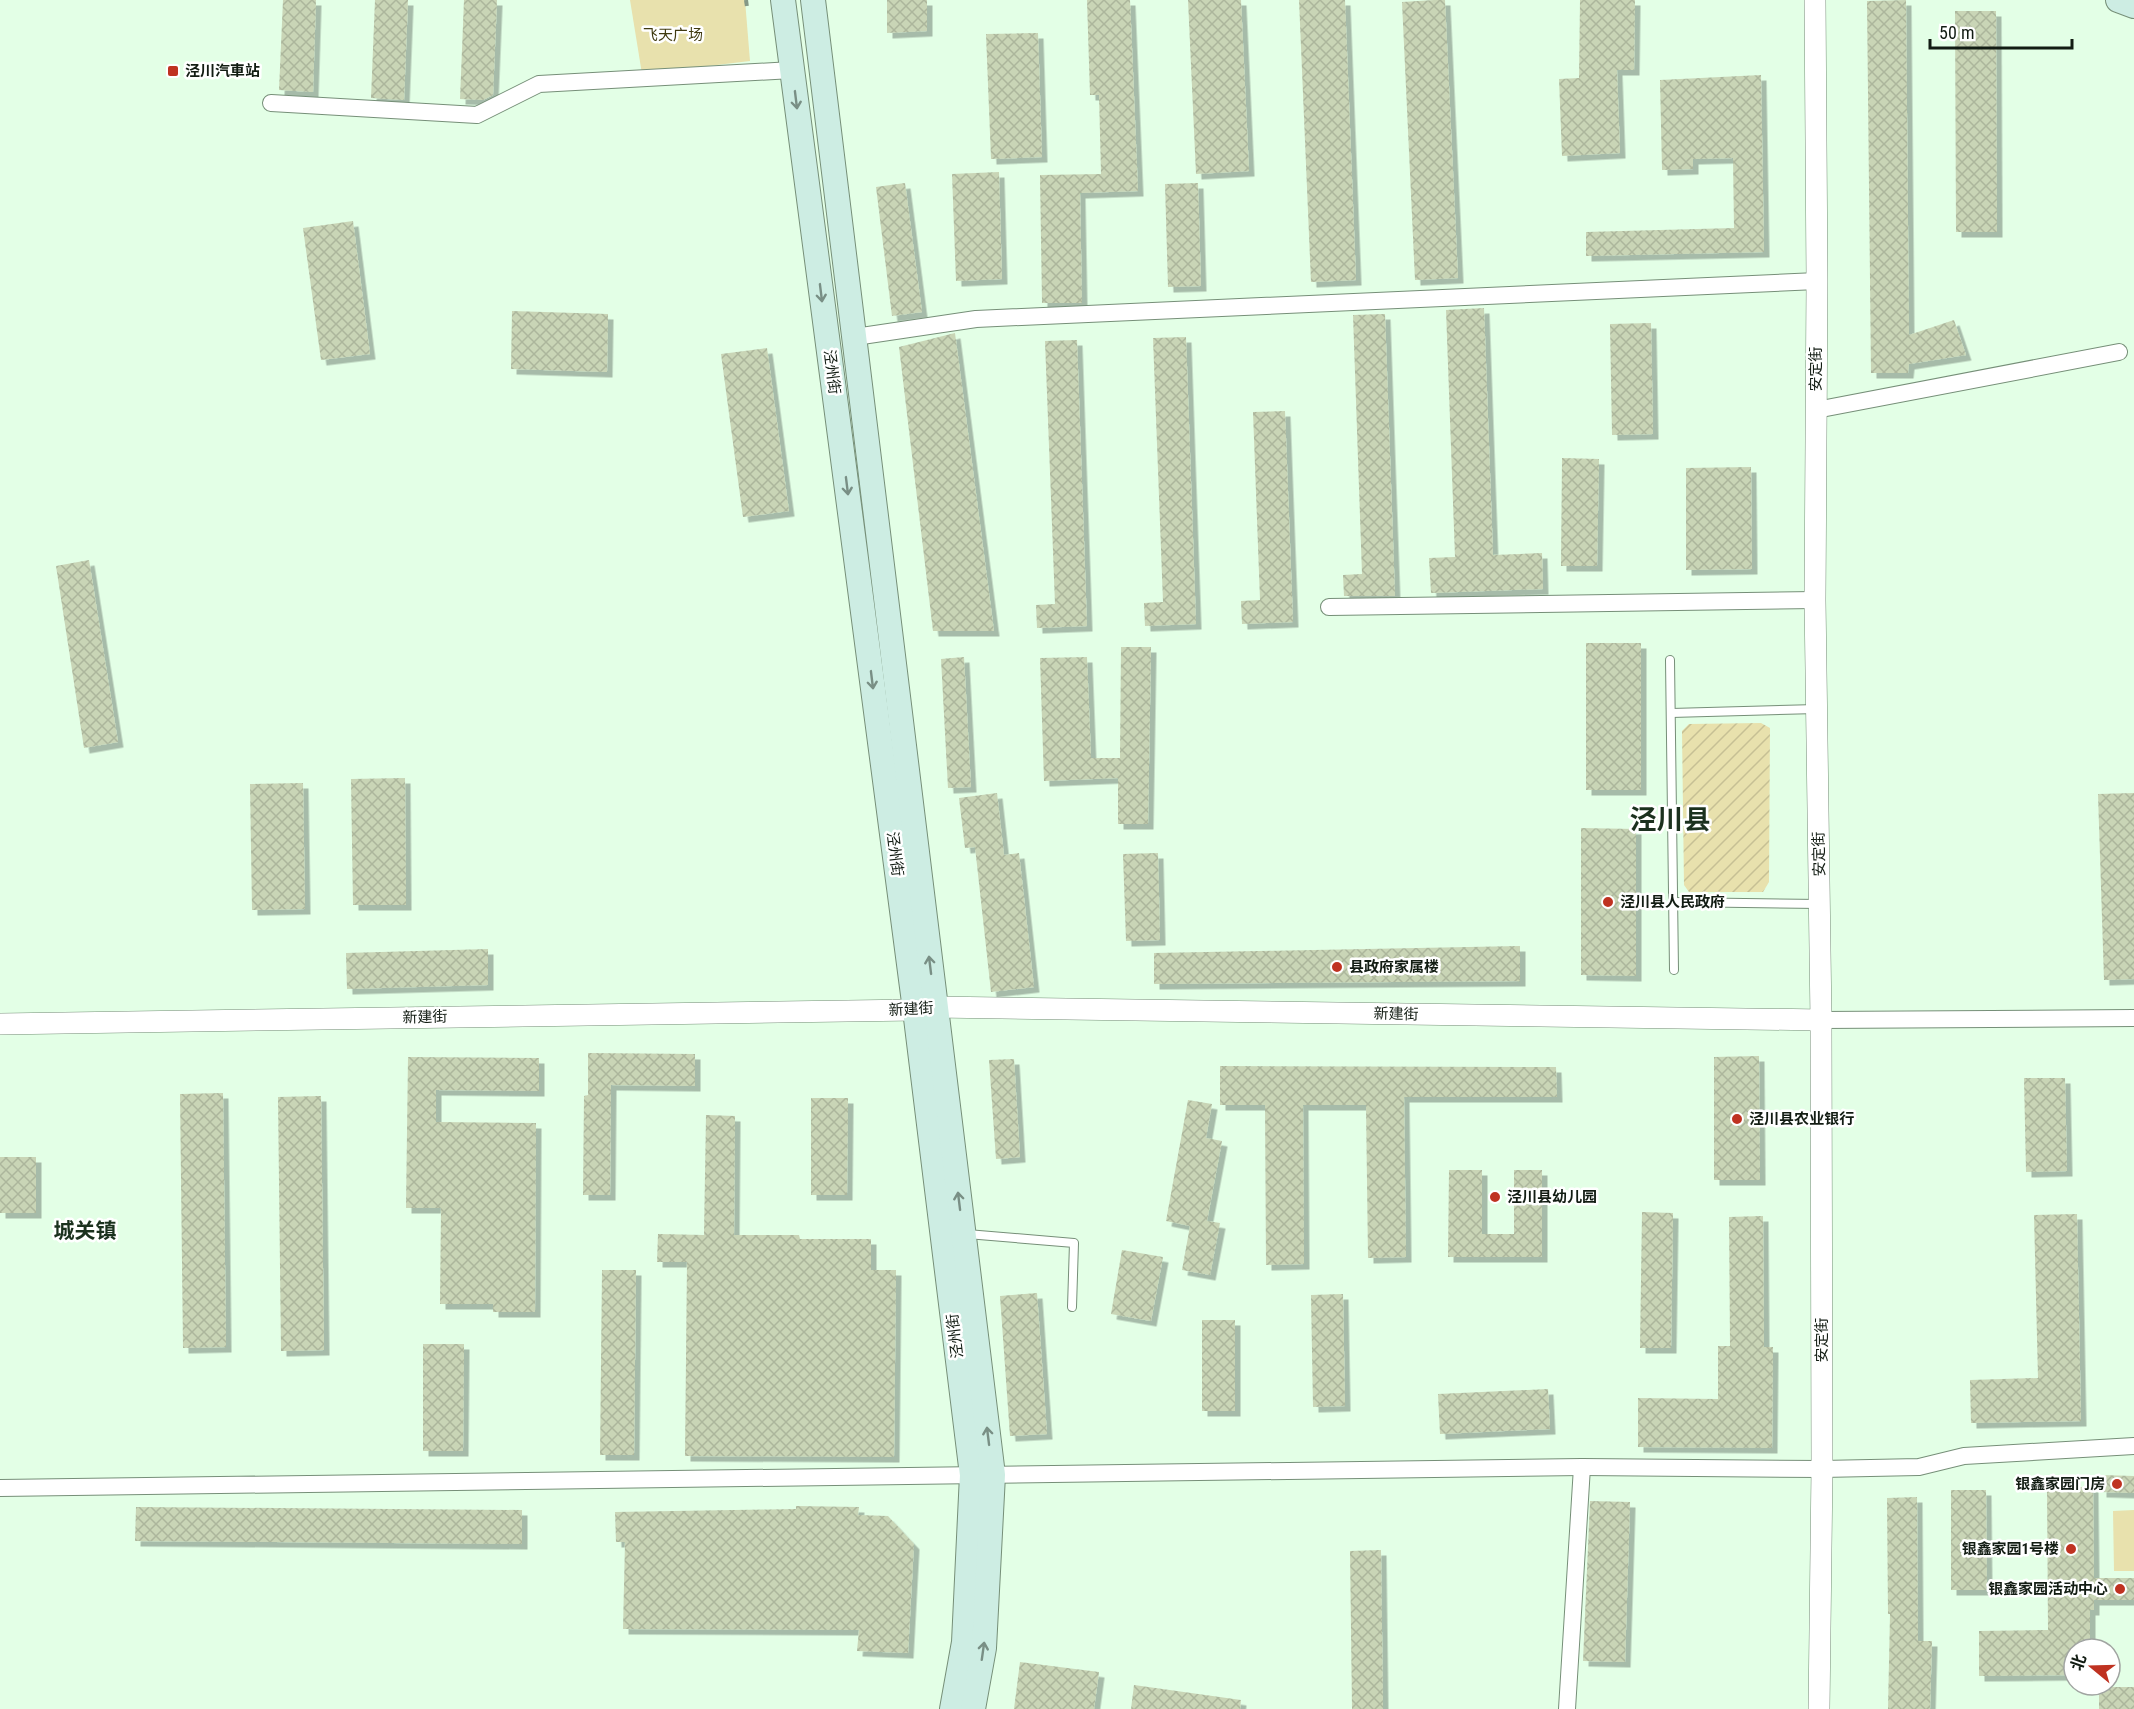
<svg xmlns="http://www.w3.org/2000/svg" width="2134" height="1709" viewBox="0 0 2134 1709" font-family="'Roboto Condensed','Noto Sans SC',sans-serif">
<defs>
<pattern id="garden-furrows" width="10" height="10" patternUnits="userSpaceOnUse" patternTransform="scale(1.5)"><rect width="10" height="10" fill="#e8e1ad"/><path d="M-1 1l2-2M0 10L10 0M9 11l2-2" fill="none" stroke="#c6c094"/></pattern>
<pattern id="building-cross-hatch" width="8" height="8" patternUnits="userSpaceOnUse" patternTransform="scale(1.5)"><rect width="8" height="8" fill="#c9d5b6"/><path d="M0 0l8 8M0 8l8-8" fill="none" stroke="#acb69c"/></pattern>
<filter id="shadow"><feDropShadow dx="5.5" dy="5.5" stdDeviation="0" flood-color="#0004"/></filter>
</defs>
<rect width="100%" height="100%" fill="#e3ffe6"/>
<g fill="#e8e1ad">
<polygon points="630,0 745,0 750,61 642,74"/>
<polygon points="2134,1510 2134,1571 2114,1571 2113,1511"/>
</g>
<polygon fill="url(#garden-furrows)" points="1761,723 1770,728 1769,882 1763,892 1689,892 1684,885 1682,731 1689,724"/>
<g fill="url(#building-cross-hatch)" filter="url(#shadow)">
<polygon points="283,0 316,0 313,92 279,90"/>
<polygon points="375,0 408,0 404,100 371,98"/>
<polygon points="464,0 497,0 493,95 483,100 460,99"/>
<polygon points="887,0 927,0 927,31 887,33"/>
<polygon points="1087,0 1130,0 1138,191 1080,193 1082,303 1042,303 1040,175 1101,174 1099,95 1090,95"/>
<polygon points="1188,0 1241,0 1249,171 1196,174"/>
<polygon points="1299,0 1345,0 1356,280 1311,282"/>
<polygon points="1434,0 1445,0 1458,278 1415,280 1402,2"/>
<polygon points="1580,0 1635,0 1634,70 1617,70 1620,153 1562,156 1559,79 1579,78"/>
<polygon points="1906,0 1909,335 1954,320 1966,355 1909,364 1908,373 1871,373 1867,1"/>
<polygon points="1955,11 1996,11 1997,232 1956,232"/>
<polygon points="1038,33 1042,157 991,159 986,34"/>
<polygon points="1761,75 1764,252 1586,256 1586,232 1734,228 1733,158 1693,159 1693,169 1662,170 1660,80"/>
<polygon points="999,172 1002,279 956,281 952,174"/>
<polygon points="905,183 922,312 892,316 876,187"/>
<polygon points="1198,183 1201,286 1168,287 1165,184"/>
<polygon points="353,221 370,354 321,360 303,228"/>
<polygon points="1484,308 1493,555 1542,553 1543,589 1431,593 1429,558 1455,557 1446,310"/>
<polygon points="512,311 608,314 607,372 511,369"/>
<polygon points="1385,314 1395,596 1344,596 1343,575 1362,574 1353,315"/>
<polygon points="1651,323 1653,434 1612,435 1610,324"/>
<polygon points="955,333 994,631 933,631 899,347"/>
<polygon points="1186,337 1196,624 1145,626 1144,603 1163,602 1153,338"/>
<polygon points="1077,340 1087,626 1037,628 1036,605 1055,604 1045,341"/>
<polygon points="767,348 789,511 743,517 721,354"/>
<polygon points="1285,411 1293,622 1242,624 1241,601 1260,600 1253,412"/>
<polygon points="1562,458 1599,459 1597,566 1561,566"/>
<polygon points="1751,467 1752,569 1686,570 1686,468"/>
<polygon points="89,560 118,742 84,748 56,566"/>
<rect x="1586" y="643" width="55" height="147"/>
<polygon points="1121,647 1151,647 1148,824 1118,824 1118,778 1044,781 1040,658 1087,657 1091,758 1120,758"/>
<polygon points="964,657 971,787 948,788 941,659"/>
<polygon points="405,778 406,905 353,905 351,779"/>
<polygon points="303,783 305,909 252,910 250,784"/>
<polygon points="997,793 1004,855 1019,853 1034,987 991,992 975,847 965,848 959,798"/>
<polygon points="2134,793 2134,979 2104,980 2098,794"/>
<polygon points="1581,828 1636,829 1636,976 1581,975"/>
<polygon points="1158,853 1160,940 1126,941 1123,854"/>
<polygon points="1520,946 1520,981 1154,984 1154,953"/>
<polygon points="488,949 488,985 347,989 346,953"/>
<polygon points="588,1053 695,1054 695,1086 611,1085 610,1195 583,1195 584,1096 588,1095"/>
<polygon points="1759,1056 1760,1180 1714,1180 1714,1057"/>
<polygon points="408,1057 539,1058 539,1091 436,1090 436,1122 536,1123 535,1312 493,1312 493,1304 440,1304 441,1208 406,1208"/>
<polygon points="1014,1059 1020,1157 996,1159 989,1060"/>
<polygon points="1220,1066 1556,1067 1557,1097 1404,1097 1406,1257 1368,1258 1366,1105 1303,1105 1304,1264 1266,1265 1265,1105 1220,1105"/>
<polygon points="2024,1078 2065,1078 2067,1171 2026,1172"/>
<polygon points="223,1093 226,1347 183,1348 180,1094"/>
<polygon points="321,1096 324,1350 281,1351 278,1097"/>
<polygon points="811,1098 848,1098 847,1195 811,1195"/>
<polygon points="1188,1100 1212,1104 1206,1138 1222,1141 1207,1221 1220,1223 1210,1275 1182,1270 1190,1226 1166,1221"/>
<polygon points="706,1115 735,1116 734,1235 799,1235 800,1239 871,1239 871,1270 896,1270 894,1457 685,1456 687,1262 657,1262 658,1234 704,1235"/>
<rect x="0" y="1157" width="36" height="56"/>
<polygon points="1449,1170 1482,1170 1482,1234 1514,1234 1514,1170 1542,1170 1542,1257 1448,1257"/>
<polygon points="1642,1212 1673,1213 1671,1348 1640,1348"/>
<polygon points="2077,1214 2081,1421 1971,1423 1970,1380 2038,1378 2034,1215"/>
<polygon points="1763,1216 1764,1347 1773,1347 1772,1448 1638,1447 1638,1398 1718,1399 1718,1346 1730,1346 1729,1217"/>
<polygon points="1122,1250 1163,1257 1151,1321 1111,1314"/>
<polygon points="602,1270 636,1270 634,1455 600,1455"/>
<polygon points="1037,1293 1047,1434 1010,1436 1000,1296"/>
<polygon points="1343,1294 1345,1406 1313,1407 1311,1295"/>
<rect x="1202" y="1320" width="33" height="91"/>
<polygon points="423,1344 464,1344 463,1451 423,1451"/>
<polygon points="1548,1389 1550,1429 1440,1434 1438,1394"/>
<polygon points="2101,1475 2134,1476 2134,1493 2101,1492"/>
<polygon points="2047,1487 2093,1487 2094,1578 2134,1578 2134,1600 2094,1600 2094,1610 2090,1610 2090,1649 2074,1649 2074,1675 1979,1676 1979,1631 2048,1630"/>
<polygon points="1951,1490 1986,1490 1987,1590 1951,1590"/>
<polygon points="1917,1497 1918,1641 1932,1641 1930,1709 1888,1709 1890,1614 1888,1614 1887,1498"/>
<polygon points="1590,1501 1630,1502 1625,1662 1583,1661"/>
<polygon points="796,1506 859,1507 858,1515 888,1516 914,1544 908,1653 857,1651 859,1630 623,1629 625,1542 616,1542 615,1512 796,1509"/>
<polygon points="136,1507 522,1510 522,1544 135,1541"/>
<polygon points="1381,1550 1383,1709 1352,1709 1350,1551"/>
<polygon points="1020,1662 1099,1672 1094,1709 1014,1709"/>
<polygon points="1134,1685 1241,1700 1240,1709 1131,1709"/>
<rect x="2099" y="1687" width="35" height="22"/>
</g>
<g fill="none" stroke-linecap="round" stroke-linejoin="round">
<defs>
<g id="service">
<polyline points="1670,660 1674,970"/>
<polyline points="1671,713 1817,709"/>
<polyline points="1673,902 1820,904"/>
<polyline points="967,1234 1074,1243 1072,1307"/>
</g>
<g id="minor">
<polyline points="271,103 477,115 539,84 792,70"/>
<polyline points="855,337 976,319 1817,281"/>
<polyline points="1816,410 2119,352"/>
<polyline points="1329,607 1815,600"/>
<polyline points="1821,1020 2134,1018"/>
<polyline points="0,1488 1582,1467 1822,1469 1919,1467 1964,1456 2134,1446"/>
<polyline points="1567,1709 1582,1467"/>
</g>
<g id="tertiary">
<polyline points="1815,0 1817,281 1815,600 1821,1020 1822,1469 1819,1709"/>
<polyline points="0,1024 915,1010 935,1007 1821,1020"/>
</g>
<g id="secondary">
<polyline points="783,0 915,1010 972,1475 964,1642 952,1709"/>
<polyline points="813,0 993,1475 984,1648 973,1709"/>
<polyline points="2118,0 2134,6"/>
</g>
</defs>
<use href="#service" stroke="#768f78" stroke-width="10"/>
<use href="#minor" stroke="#768f78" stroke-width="18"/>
<use href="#tertiary" stroke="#768f78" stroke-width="22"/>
<use href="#secondary" stroke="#768f78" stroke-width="26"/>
<polyline stroke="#849886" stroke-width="4" stroke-dasharray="6 3" stroke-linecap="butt" points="746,0 747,7"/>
<use href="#service" stroke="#fff" stroke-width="8"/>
<use href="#minor" stroke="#fff" stroke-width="16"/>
<use href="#tertiary" stroke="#fff" stroke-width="21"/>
<use href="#secondary" stroke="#cdede3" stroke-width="24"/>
</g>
<defs><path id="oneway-shaft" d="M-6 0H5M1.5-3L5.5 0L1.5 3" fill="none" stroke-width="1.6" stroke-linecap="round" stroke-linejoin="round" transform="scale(1.5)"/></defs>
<g stroke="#798f85">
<use href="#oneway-shaft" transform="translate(796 100) rotate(83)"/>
<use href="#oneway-shaft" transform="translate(821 293) rotate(83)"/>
<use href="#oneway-shaft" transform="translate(847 486) rotate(83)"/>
<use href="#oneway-shaft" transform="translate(872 680) rotate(83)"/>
<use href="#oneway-shaft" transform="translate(930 965) rotate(-97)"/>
<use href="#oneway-shaft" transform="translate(959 1201) rotate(-97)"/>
<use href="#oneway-shaft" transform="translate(988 1436) rotate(-97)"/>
<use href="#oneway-shaft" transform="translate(983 1651) rotate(-82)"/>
</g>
<g fill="#bf3221" stroke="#fff" stroke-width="2">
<rect x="167" y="65" width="12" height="12" rx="3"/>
<circle cx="1608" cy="902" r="6"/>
<circle cx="1337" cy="967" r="6"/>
<circle cx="1737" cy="1119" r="6"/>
<circle cx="1495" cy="1197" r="6"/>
<circle cx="2117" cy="1484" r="6"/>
<circle cx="2071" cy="1549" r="6"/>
<circle cx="2120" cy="1589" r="6"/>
</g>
<g text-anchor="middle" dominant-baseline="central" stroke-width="5" stroke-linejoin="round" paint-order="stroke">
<g font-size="15" fill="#403a10" stroke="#fff">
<text x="673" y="35">飞天广场</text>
</g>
<g font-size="15" font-weight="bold" fill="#121c13" stroke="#fff" text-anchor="start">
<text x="185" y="71">泾川汽車站</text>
<text x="1620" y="902">泾川县人民政府</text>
<text x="1349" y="967">县政府家属楼</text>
<text x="1749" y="1119">泾川县农业银行</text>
<text x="1507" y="1197">泾川县幼儿园</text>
<text x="2105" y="1484" text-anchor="end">银鑫家园门房</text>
<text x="2059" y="1549" text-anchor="end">银鑫家园1号楼</text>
<text x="2108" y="1589" text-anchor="end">银鑫家园活动中心</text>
</g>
<g font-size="15" fill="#121c13" stroke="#fff">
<text transform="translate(1816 369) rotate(-90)">安定街</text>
<text transform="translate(832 372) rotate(83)">泾州街</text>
<text transform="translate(895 854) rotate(83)">泾州街</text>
<text transform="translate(1819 854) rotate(-91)">安定街</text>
<text transform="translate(911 1009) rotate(-3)">新建街</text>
<text transform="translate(1396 1014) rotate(1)">新建街</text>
<text transform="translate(425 1017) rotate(-1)">新建街</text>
<text transform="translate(955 1336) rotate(-97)">泾州街</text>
<text transform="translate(1822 1340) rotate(-90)">安定街</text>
</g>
<g font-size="21" font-weight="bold" fill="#1b311e" stroke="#fff">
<text x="85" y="1231">城关镇</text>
</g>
<g font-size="27" font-weight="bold" fill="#1b311e" stroke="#fff">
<text x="1670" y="820">泾川县</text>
</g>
</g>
<g transform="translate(2092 1667) rotate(289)"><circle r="28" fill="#ffffff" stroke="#a0a4a1" stroke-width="1.5"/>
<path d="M0-4.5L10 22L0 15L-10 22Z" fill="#bf3221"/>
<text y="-9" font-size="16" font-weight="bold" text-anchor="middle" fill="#121c13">北</text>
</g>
<path d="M1930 39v9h142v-9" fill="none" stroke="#121c13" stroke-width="3"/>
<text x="1939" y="39" font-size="18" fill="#121c13" stroke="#ffffff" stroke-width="4.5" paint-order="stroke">50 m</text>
</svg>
